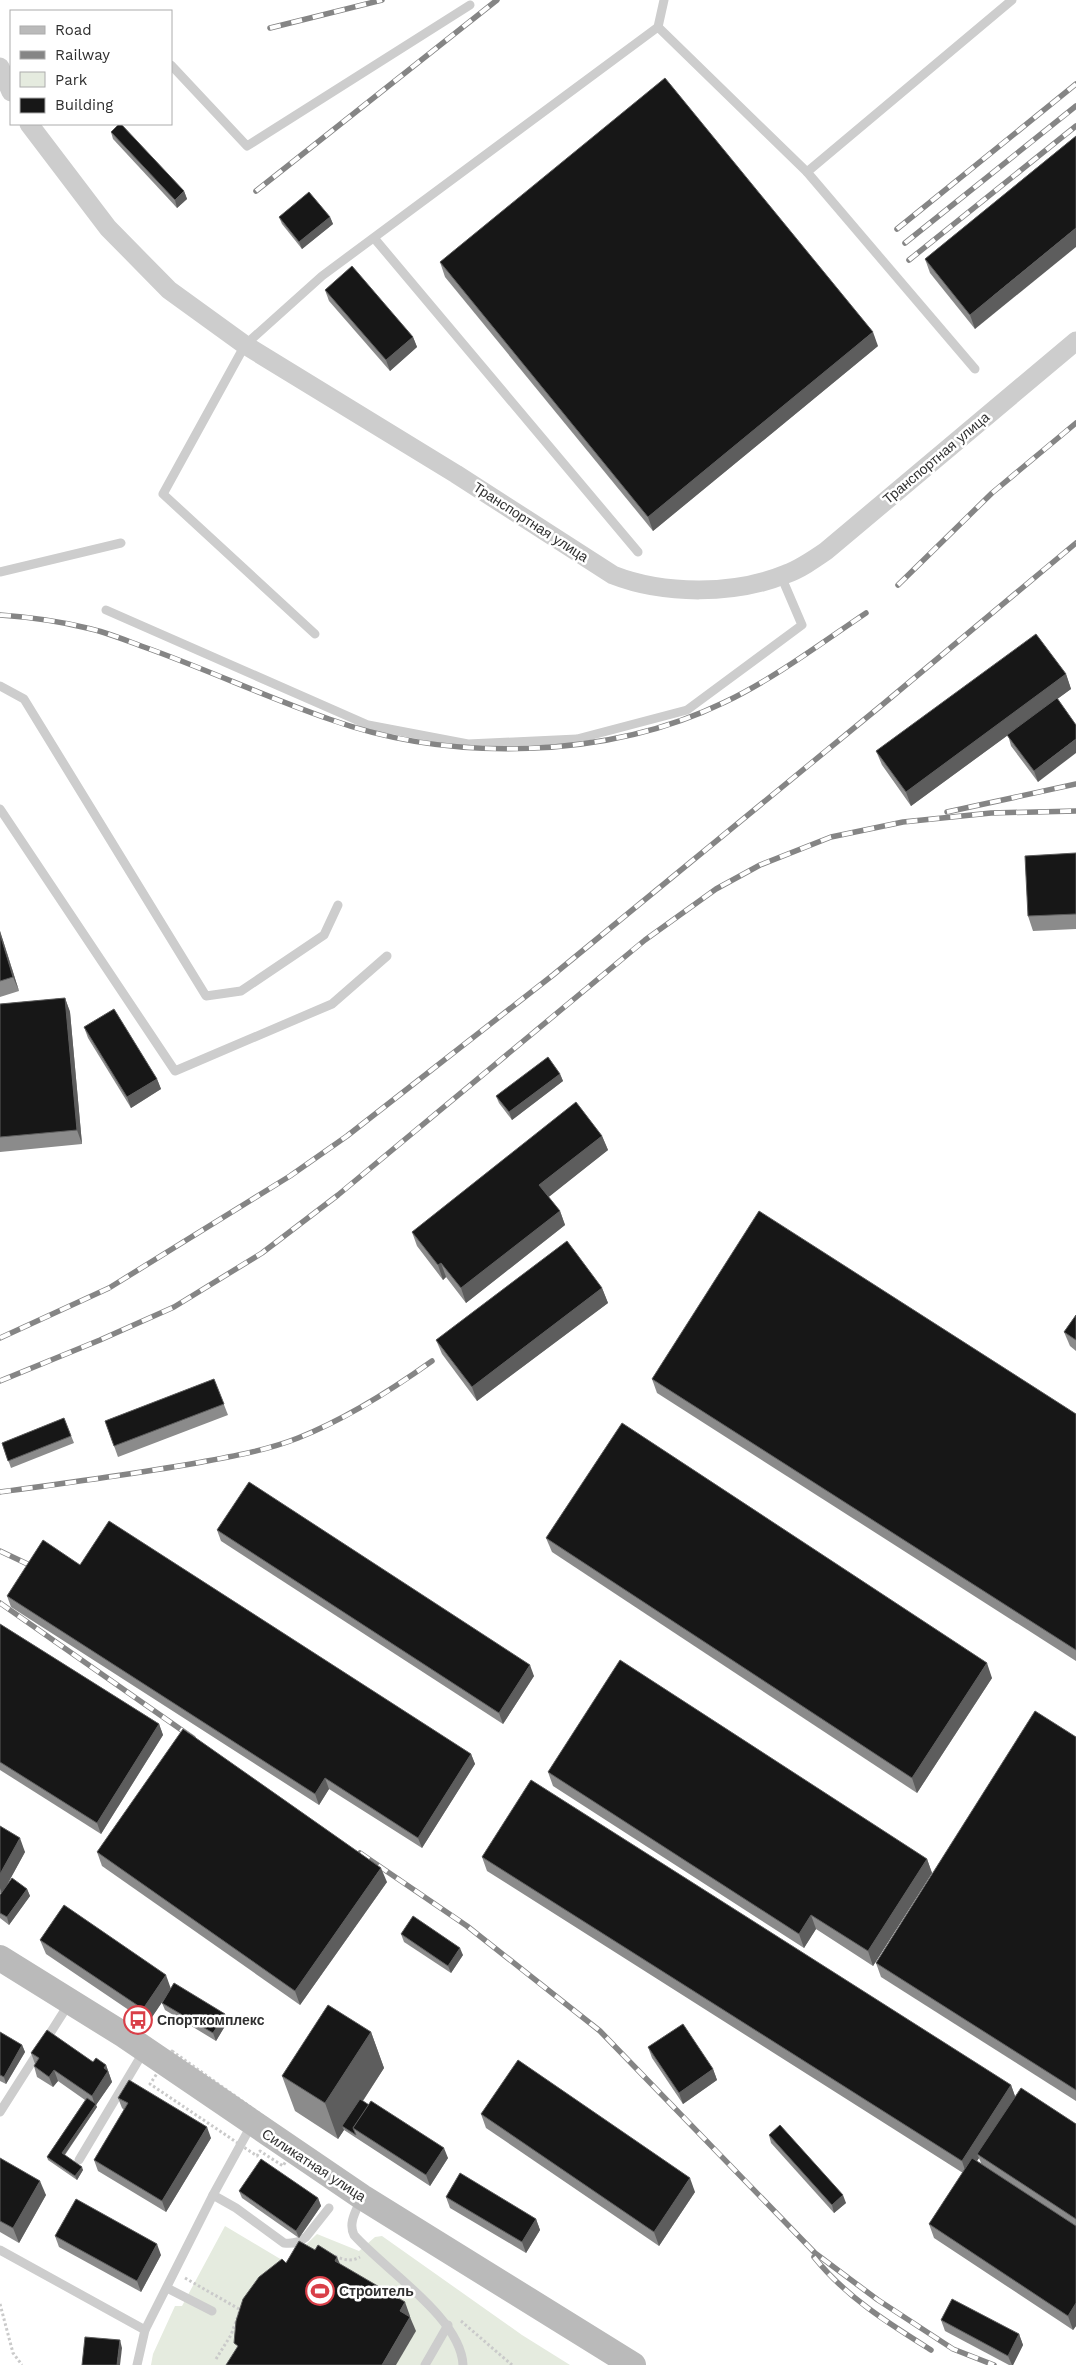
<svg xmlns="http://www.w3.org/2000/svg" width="1076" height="2365" viewBox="0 0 1076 2365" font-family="'Work Sans',sans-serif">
<rect width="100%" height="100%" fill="#fff"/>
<polygon fill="#e5ebdf" points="225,2226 287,2263 317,2234 359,2251 375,2237 382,2236 522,2335 570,2365 151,2365 153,2354 175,2306 182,2306"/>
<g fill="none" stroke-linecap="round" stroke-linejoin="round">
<g stroke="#cacaca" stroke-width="3" stroke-dasharray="2.5 2.5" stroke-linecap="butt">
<polygon points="172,2051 298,2141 283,2166 260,2151 257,2156 150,2084"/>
<path d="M335,2256C344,2260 351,2262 360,2257"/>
<polyline points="185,2278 239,2309"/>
<polyline points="0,2304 13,2353 22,2365"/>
<polyline points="461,2321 512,2365"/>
<polyline points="216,2359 231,2335 242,2305"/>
</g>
<g stroke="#cdcdcd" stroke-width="9">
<polyline points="658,27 664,0"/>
<polyline points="171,65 247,146 470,5"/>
<polyline points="807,172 975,369"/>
<polyline points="374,238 638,552"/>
<polyline points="0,572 121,543"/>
<polyline points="106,610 368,725 468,744 577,739 687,710 802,625 781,576"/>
<polyline points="315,634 163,494 245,345 322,276 658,27 807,172 1012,0"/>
<polyline points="0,686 24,699 206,996 241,991 324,935 338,905"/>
<polyline points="0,809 175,1071 332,1004 387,956"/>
<polyline points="0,2112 70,2002"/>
<polyline points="79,2160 144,2051"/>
<path d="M213,2195L236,2208L284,2243C292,2244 299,2243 306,2237L329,2208"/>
<path d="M361,2199C356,2211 348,2223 354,2235C385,2270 461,2318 463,2365"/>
<polyline points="0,2250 145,2330"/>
<polyline points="167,2288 212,2311"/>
<polyline points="137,2365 145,2330 213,2195 252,2124"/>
<polyline points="425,2365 448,2325"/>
</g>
<g stroke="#cdcdcd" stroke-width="19">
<polyline points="0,67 11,92"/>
<path d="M29,124L108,228L169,290L245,345L456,474L613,575C664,595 735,595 786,574C800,569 813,560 826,551L1076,341"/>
</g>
<polyline stroke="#bababa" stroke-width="26" points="0,1958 124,2035 362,2197 633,2365"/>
<defs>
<g id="rail">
<polyline points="270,28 382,0"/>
<polyline points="256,191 497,0"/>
<polyline points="897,229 1076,84"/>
<polyline points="905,243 1076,106"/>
<polyline points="909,260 1076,126"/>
<polyline points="898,585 992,493 1076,423"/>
<path d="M0,615C29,617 58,621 87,628C106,632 125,640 144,647C206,669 266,697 329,719C451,763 608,759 725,702C775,678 820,644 866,613"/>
<polyline points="947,812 1076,784"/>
<polyline points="0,1338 109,1288 290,1176 347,1136 553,975 882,705 1076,543"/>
<polyline points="0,1381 100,1340 174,1307 262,1253 338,1195 645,940 716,889 760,865 831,837 903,822 991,813 1076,811"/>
<path d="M0,1492C67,1483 135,1474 202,1462C234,1456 268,1450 298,1438C346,1419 390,1391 432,1361"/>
<polyline points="0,1551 36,1568"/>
<polyline points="0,1603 193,1738"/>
<polyline points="360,1853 467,1926 600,2031 815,2253 878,2300 953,2349 994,2365"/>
<path d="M814,2257C846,2297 888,2323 931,2350"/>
</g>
</defs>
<use href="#rail" stroke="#858585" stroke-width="5.5"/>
<use href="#rail" stroke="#fff" stroke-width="4" stroke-dasharray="11" stroke-linecap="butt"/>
</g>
<g fill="#8b8b8b" fill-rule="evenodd">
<polygon points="111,132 184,191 187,199 177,208 113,139"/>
<polygon points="1076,136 975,329 930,273 925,259"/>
<polygon points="279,217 330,217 333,224 302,249 282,224"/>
<polygon points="440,262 878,346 653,531 445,277"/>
<polygon points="325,290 413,337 417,347 390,371 329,301"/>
<polygon points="1066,674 1071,689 1057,699 1038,782 1011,746 1008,735 911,806 882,765 876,751"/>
<polygon points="1076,853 1076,929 1033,931 1028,916"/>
<polygon points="0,931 19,991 0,997"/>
<polygon points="65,998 70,1012 82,1144 0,1152 0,1004"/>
<polygon points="84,1027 157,1079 161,1089 131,1108 88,1038"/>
<polygon points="560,1074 563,1081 512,1120 499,1103 496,1096"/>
<polygon points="602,1136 608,1150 548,1197 560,1211 565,1225 466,1303 446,1277 443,1280 417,1246 412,1232"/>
<polygon points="602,1288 608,1303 477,1401 442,1354 436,1340"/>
<polygon points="1076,1315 1076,1351 1070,1346 1064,1332"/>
<polygon points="214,1379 228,1415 118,1457 105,1421"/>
<polygon points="652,1379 1076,1414 1076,1661 657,1393"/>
<polygon points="64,1418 74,1443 11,1468 2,1443"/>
<polygon points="217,1530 534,1676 503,1724 221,1541"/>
<polygon points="546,1538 992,1678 917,1793 552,1552"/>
<polygon points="80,1565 471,1754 475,1764 422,1848 329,1789 319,1805 11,1607 7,1596"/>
<polygon points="0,1624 159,1724 163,1735 101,1834 0,1770"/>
<polygon points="1076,1737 1076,2101 881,1977 876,1963"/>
<polygon points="548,1772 927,1859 932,1873 873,1966 816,1929 804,1948 553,1786"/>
<polygon points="0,1826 25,1852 8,1883 27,1889 30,1896 9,1925 0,1918 0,1895 1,1893 0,1893"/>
<polygon points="97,1852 387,1882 300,2005 102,1866"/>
<path d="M482,1857L1011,2085L1015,2096L1076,2124V2326L1073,2330L934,2238L929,2224L963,2173L487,1871ZM979,2158L981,2163L977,2161Z"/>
<polygon points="401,1934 463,1955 451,1973 404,1942"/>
<polygon points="40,1940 171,1988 228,2021 216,2041 165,2010 162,2003 164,1999 148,2023 46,1954"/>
<polygon points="0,2032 22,2045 25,2052 6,2084 0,2081"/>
<polygon points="371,2032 384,2068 363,2101 448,2158 430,2186 344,2130 338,2139 295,2111 282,2076"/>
<polygon points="648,2047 713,2069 717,2080 683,2104 652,2058"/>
<polygon points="31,2053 93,2062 106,2065 112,2082 96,2105 97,2107 65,2155 83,2170 77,2180 48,2160 47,2157 85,2100 58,2081 53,2087 37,2077 34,2066 35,2064"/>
<polygon points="118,2098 211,2138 166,2212 98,2171 94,2160 124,2110 122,2108"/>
<polygon points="481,2114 695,2192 659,2246 486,2128"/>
<polygon points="769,2135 846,2203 834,2213 771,2143"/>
<polygon points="0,2158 46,2195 19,2243 0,2232"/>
<polygon points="239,2191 318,2198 321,2206 299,2238 242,2198"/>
<polygon points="446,2197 536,2219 540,2230 526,2253 450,2208"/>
<polygon points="55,2236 161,2255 141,2292 59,2247"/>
<polygon points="941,2320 1019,2334 1023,2345 1013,2365 1009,2365 945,2331"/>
</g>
<g fill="#5d5d5d">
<polygon points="184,191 187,199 177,208 175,200"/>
<polygon points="330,217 333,224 302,249 299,242"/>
<polygon points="1076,228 1076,247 975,329 970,315"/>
<polygon points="873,332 878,346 653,531 648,517"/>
<polygon points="413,337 417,347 390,371 386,360"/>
<polygon points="1066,674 1071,689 911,806 906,792"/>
<polygon points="1076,739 1076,753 1038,782 1034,771"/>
<polygon points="0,931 19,991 13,977 0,934"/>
<polygon points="65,998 70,1012 82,1144 77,1130"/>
<polygon points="560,1074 563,1081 512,1120 509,1112"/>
<polygon points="157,1079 161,1089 131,1108 127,1097"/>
<polygon points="602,1136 608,1150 545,1200 539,1185"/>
<polygon points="560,1211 565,1225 466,1303 461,1288"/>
<polygon points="441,1263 446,1277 443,1280 438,1265"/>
<polygon points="602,1288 608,1303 477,1401 472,1387"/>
<polygon points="987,1663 992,1678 917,1793 912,1778"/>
<polygon points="530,1665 534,1676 503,1724 499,1713"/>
<polygon points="159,1724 163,1735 101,1834 97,1823"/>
<polygon points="471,1754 475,1764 422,1848 418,1838"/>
<polygon points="325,1778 329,1789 319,1805 315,1794"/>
<polygon points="20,1838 25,1852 2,1894 0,1888 0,1874"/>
<polygon points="927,1859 932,1873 873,1966 868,1951"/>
<polygon points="381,1868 387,1882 300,2005 295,1991"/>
<polygon points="27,1889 30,1896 9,1925 7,1917"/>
<polygon points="811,1915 816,1929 804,1948 799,1934"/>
<polygon points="460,1948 463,1955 451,1973 448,1966"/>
<polygon points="166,1975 171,1989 148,2023 143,2009"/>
<polygon points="225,2014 228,2021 216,2041 213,2033"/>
<polygon points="371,2032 384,2068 345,2128 342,2126 344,2130 338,2139 325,2103"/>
<polygon points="22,2045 25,2052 6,2084 4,2077"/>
<polygon points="106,2065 112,2082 96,2105 97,2107 63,2157 62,2153 95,2105 92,2096"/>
<polygon points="713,2069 717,2080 683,2104 679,2093"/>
<polygon points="54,2070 58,2081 53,2087 49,2077"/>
<polygon points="1011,2085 1016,2099 977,2154 979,2158 967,2176 962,2161"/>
<polygon points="207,2127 211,2138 166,2212 162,2201"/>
<polygon points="444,2148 448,2158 430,2186 426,2175"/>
<polygon points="82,2167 83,2170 77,2180 75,2176"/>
<polygon points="690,2178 695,2192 659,2246 654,2232"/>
<polygon points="40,2181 46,2195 19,2243 13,2228"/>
<polygon points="843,2195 846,2203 834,2213 832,2205"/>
<polygon points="318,2198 321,2206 299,2238 296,2231"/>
<polygon points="536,2219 540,2230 526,2253 522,2242"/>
<polygon points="157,2244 161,2255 141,2292 137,2281"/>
<polygon points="337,2257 343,2271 335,2261"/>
<polygon points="405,2302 410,2316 405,2325 400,2311"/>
<polygon points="1076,2303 1076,2326 1073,2330 1068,2316"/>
<polygon points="410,2317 416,2331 396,2365 382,2365"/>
<polygon points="1019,2334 1023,2345 1013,2365 1012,2365 1008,2356"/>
<polygon points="120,2340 122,2348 120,2365 117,2365"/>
</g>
<g fill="#171717" stroke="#5d5d5d">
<polygon points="665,78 873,332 648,517 440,262"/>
<polygon points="119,124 121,124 184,191 175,200 111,132"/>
<polygon points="1076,136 1076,228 970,315 925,259"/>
<polygon points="309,192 330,217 299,242 279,217"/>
<polygon points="352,266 413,337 386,360 325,290"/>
<polygon points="1036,634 1066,674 906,792 876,751"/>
<polygon points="1057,698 1076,725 1076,739 1034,771 1007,735"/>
<polygon points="1076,853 1076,914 1028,916 1025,856"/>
<polygon points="0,934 13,977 0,981"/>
<polygon points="65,998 77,1130 0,1137 0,1004"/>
<polygon points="114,1009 157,1079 127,1097 84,1027"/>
<polygon points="548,1057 560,1074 509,1112 496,1096"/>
<polygon points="576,1102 602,1136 539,1185 560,1211 461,1288 441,1263 438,1265 412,1232"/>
<polygon points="759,1211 1076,1414 1076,1650 652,1379"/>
<polygon points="567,1241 602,1288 472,1387 436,1340"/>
<polygon points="1076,1315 1076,1340 1064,1332"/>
<polygon points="214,1379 224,1404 114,1446 105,1421"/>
<polygon points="64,1418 71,1436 8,1461 2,1443"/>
<polygon points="622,1423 987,1663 912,1778 546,1538"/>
<polygon points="249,1482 530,1665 499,1713 217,1530"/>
<polygon points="109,1521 471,1754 418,1838 325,1778 315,1794 7,1596 43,1540 80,1565"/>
<polygon points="0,1624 159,1724 97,1823 0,1762"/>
<polygon points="620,1660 927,1859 868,1951 811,1915 799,1934 548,1772"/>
<polygon points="1035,1711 1076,1737 1076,2090 876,1963"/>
<polygon points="183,1729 381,1868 295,1991 97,1852"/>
<polygon points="531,1780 1011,2085 962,2161 482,1857"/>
<polygon points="0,1826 20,1838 0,1874"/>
<polygon points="12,1878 27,1889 7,1917 0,1913 0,1895"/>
<polygon points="64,1905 166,1975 143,2009 40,1940"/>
<polygon points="413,1916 460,1948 448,1966 401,1934"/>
<polygon points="174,1983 225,2014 213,2033 162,2003"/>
<polygon points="328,2005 371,2032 325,2103 282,2076"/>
<polygon points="683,2024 713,2069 679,2093 648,2047"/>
<polygon points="47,2030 93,2062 96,2058 106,2065 104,2068 108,2071 92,2096 54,2070 49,2077 34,2066 39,2058 31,2053"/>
<polygon points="0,2032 22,2045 4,2077 0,2075"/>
<polygon points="518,2060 690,2178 654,2232 481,2114"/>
<polygon points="129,2080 207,2127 162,2201 94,2160 128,2103 118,2098"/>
<polygon points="1021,2088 1076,2124 1076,2219 977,2154"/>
<polygon points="87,2098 96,2104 62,2153 82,2167 75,2176 47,2157"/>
<polygon points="360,2099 369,2105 353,2128 356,2135 342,2126"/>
<polygon points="371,2101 444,2148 426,2175 353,2128"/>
<polygon points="780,2125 843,2195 832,2205 769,2135"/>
<polygon points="0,2158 40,2181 13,2228 0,2221"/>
<polygon points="972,2158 1076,2226 1076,2303 1068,2316 929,2224"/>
<polygon points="261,2159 318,2198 296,2231 239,2191"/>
<polygon points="460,2173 536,2219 522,2242 446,2197"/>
<polygon points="76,2199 157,2244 137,2281 55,2236"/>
<polygon points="299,2241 315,2250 318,2245 337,2257 335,2261 405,2302 400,2311 410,2317 382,2365 226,2365 238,2346 234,2343 236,2321 243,2299 259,2277 282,2259 286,2263"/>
<polygon points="952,2299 1019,2334 1008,2356 941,2320"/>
<polygon points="85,2337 120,2340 117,2365 82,2365"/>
</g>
<defs>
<symbol id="bus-ring" viewBox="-11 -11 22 22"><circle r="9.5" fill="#fff" stroke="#d93f48" stroke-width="1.5"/><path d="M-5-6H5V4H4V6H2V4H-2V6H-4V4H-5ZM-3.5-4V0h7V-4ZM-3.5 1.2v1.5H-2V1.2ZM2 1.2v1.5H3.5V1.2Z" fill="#d93f48"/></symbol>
<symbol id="stadium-ring" viewBox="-11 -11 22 22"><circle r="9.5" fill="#fff" stroke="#d93f48" stroke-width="1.5"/><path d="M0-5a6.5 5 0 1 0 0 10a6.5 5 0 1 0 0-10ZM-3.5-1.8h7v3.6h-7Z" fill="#d93f48"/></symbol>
</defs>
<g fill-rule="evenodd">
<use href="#bus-ring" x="122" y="2004" width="32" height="32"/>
<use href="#stadium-ring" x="304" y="2275" width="32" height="32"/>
</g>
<g text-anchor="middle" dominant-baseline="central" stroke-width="5" stroke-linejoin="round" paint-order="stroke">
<g font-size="14" fill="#303030" stroke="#fff">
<text transform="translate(936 458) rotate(-40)">Транспортная улица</text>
<text transform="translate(531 522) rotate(33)">Транспортная улица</text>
<text transform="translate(314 2165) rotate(33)">Силикатная улица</text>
</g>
<g font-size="14" font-weight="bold" fill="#303030" stroke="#fff" text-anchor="start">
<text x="157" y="2020">Спорткомплекс</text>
<text x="339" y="2291">Строитель</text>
</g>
</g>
<rect x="10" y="10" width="162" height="115" fill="#ffffff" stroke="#acacac"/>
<rect x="20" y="26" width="25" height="8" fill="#bababa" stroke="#acacac"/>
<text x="55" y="35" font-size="15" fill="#303030">Road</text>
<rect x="20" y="51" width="25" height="8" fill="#858585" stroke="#acacac"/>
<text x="55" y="60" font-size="15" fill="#303030">Railway</text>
<rect x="20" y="72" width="25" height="15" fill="#e5ebdf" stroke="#acacac"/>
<text x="55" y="85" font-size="15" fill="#303030">Park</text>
<rect x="20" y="98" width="25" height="15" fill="#171717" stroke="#acacac"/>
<text x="55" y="110" font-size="15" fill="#303030">Building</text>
</svg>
